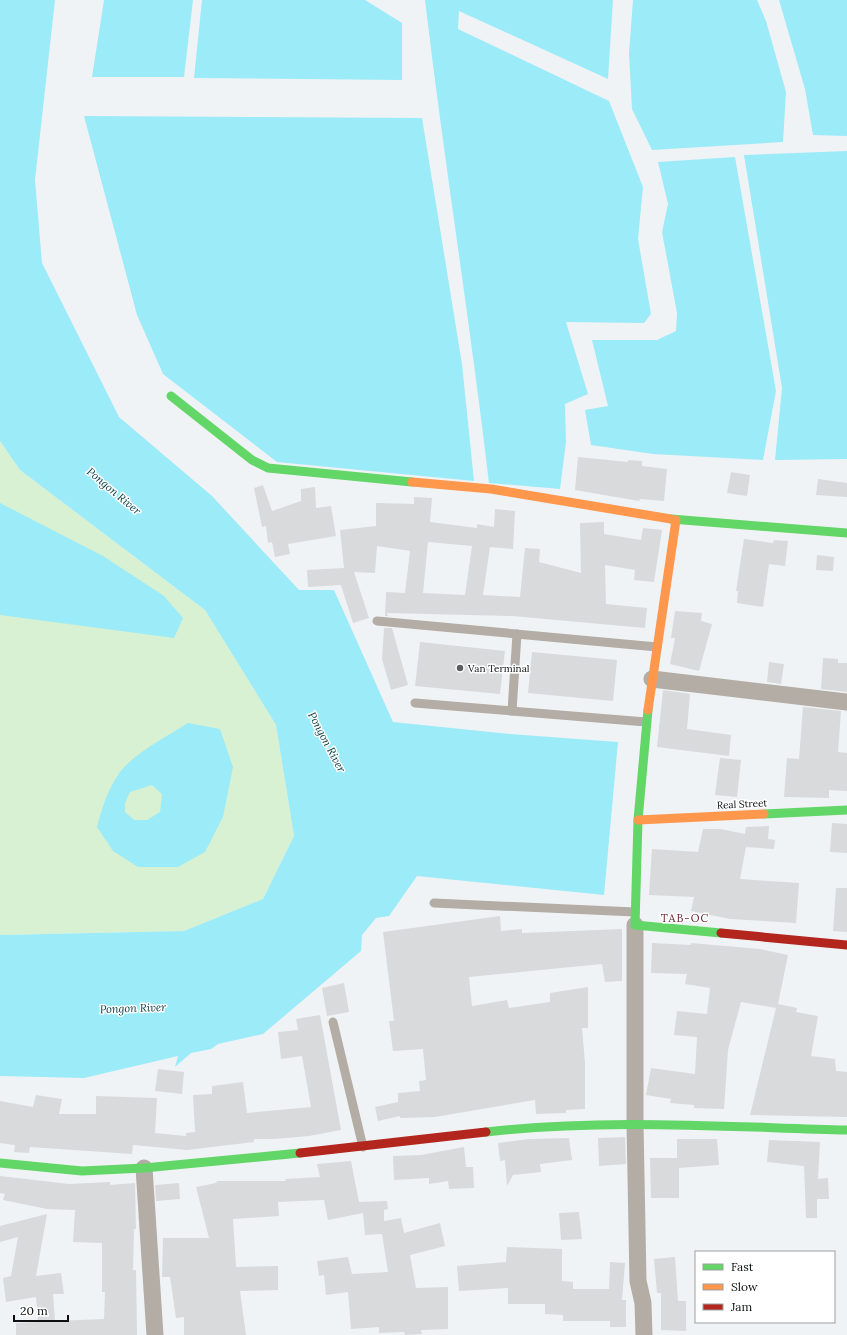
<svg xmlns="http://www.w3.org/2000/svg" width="847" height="1335" viewBox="0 0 847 1335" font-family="Lora,serif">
<rect width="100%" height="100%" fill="#f0f3f6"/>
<polygon fill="#d8f1d2" points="0,441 20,470 205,610 276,725 294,836 263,899 184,931 0,935"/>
<g fill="#9cebf8" fill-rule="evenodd">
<polygon points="0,0 55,0 35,180 42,263 119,417 212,496 299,590 334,590 393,722 510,734 618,742 604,895 417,876 389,916 376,918 362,935 361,951 263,1034 218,1044 211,1049 191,1053 175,1067 178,1056 84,1078 0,1076 0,935 184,931 263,899 294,836 276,725 205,610 20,470 0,441"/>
<polygon points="104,0 193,0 184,77 92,77"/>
<polygon points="202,0 365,0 402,23 402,80 194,78"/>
<path d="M425,0H613L608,79L459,11L458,29L609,101L643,187L638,239L651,314L644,323L566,322L588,394L565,404L566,442L560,489L489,483C470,321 444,161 425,0Z"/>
<polygon points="633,0 757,0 766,21 786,92 783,142 652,150 632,109 629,53"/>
<polygon points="779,0 847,0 847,136 813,135 805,89"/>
<polygon points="84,116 422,118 462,364 474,481 277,462 163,374 137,315"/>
<polygon points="847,151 847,459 775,460 782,388 744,155"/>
<polygon points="735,157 776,391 763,460 653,454 591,445 585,410 608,406 592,340 657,340 676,331 677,313 662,232 668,204 658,162"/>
<polygon points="0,503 103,556 164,596 183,618 174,638 0,615"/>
<path d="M188,723L220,729L233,767L223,817L205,852L178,867H138L113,851L97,827C102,808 108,788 120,772C137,751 165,738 188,723ZM152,785L162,794L160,812L147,820H134L125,812V803L130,792Z"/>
</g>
<g fill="#d8dadc" fill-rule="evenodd">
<polygon points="578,457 628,462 628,460 642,461 642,466 667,469 664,501 640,499 639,501 575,490"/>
<polygon points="731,472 750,475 747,496 727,493"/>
<polygon points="818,479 847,483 847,497 816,495"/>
<polygon points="263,485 272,511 301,501 301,489 315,487 316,508 331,506 336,536 288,544 290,554 275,557 272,542 268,543 266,526 262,527 254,488"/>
<path d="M414,497L432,498L430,522L477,528V524L494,527L495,509L515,511L513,549L490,547L483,595L520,597L525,548L540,549L539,562L581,573L580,523L604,522V534L641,540L643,528L662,530L654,582L634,580L635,570L605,565L606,604L647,608L645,628L512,616L387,613L388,616H385L386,592L405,593L410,551L377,546L375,573L354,572L369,618L353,623L341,585L308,587L307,570L344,568L340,530L376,526V503L414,504ZM428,542L472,546L465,595L423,593Z"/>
<polygon points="744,539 773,543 774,540 788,541 785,566 769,564 763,607 737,603 738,591 736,591"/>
<polygon points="817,555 834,557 833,571 816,570"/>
<polygon points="675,611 702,613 701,621 712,624 699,671 670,664 675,638 671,638"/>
<polygon points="384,628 392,628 408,685 391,690 382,659"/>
<polygon points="420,642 505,651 500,694 415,686"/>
<polygon points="532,652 617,660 613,701 528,693"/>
<polygon points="823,658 838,659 838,663 847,663 847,692 821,689"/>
<polygon points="769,662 784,664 781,684 767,682"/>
<polygon points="663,690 690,694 687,729 731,735 729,756 657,747"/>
<polygon points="803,707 841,711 838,752 847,753 847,791 829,790 829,798 784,797 787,758 799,759"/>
<polygon points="720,758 741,760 737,797 715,795"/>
<polygon points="832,823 847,824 847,853 830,852"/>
<polygon points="769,826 768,839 775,840 774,849 746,847 740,879 799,883 796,923 730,919 691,911 694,897 649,895 652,849 698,852 703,829 721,829 745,834 746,827"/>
<polygon points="836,888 847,888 847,932 833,931"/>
<polygon points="500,916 501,931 522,929 522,933 622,929 622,981 605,982 602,964 469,977 472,1006 507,1000 509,1008 550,1002 550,993 588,987 588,1028 582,1028 585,1063 585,1109 566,1110 566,1113 536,1114 535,1100 435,1117 400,1118 400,1116 378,1121 375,1107 398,1102 398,1093 420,1091 419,1081 426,1080 423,1049 393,1051 389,1021 394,1021 383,932"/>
<polygon points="652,943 691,945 691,943 760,949 788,955 778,1004 797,1008 796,1012 818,1016 811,1056 835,1059 836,1071 847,1072 847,1117 750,1115 776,1008 741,1002 728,1050 724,1109 694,1108 694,1105 670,1103 671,1099 646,1095 651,1068 695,1074 697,1037 674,1035 677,1011 707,1014 710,988 685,984 687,974 651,973"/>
<polygon points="344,983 349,1012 327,1016 322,988"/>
<polygon points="320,1015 341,1130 309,1136 275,1139 254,1139 254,1142 187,1150 133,1145 132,1154 30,1147 29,1153 14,1152 15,1145 0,1143 0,1101 33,1107 36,1095 62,1099 59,1114 96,1114 96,1096 157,1098 155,1133 186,1136 186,1133 195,1132 193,1095 212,1094 212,1086 243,1082 247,1113 311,1107 302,1056 281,1059 278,1032 298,1030 296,1019"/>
<polygon points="158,1069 184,1072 182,1094 155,1091"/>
<polygon points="625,1137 626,1164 599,1166 598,1138"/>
<polygon points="569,1138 572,1160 540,1164 541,1172 513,1175 507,1186 505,1160 500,1161 498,1143 529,1139"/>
<polygon points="677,1139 717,1139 719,1165 679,1168 679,1198 651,1198 650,1158 677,1158"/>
<polygon points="769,1140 820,1142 818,1179 828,1178 829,1199 817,1199 817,1218 806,1218 804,1166 767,1162"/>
<polygon points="464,1147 466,1167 473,1167 474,1188 449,1189 448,1181 429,1184 429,1178 394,1180 393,1156 421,1155"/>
<polygon points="351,1161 359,1202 387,1201 388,1209 384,1210 384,1221 401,1218 404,1233 440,1223 445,1246 410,1255 416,1288 448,1287 448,1329 421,1330 422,1334 405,1335 404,1332 379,1333 379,1327 351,1329 348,1292 326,1295 324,1275 319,1276 317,1261 348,1257 352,1274 388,1272 382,1234 365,1235 363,1213 328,1220 324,1200 278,1202 279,1216 233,1219 236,1267 278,1266 278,1290 240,1291 246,1335 184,1335 184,1317 176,1318 170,1277 162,1277 163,1238 209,1238 196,1187 216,1183 217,1181 286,1181 285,1179 320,1177 317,1164"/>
<polygon points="0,1176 69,1184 110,1182 110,1185 135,1183 136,1229 134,1229 133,1270 136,1270 137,1335 16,1335 16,1323 38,1322 36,1297 6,1302 3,1278 11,1276 18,1237 0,1242 0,1226 47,1214 36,1276 61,1273 64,1294 53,1294 55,1321 104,1319 105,1292 102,1292 102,1243 73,1242 75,1210 47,1209 3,1200 5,1194 0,1193"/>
<polygon points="179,1183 180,1199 156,1201 155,1185"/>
<polygon points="579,1212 582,1239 561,1240 559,1213"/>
<polygon points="507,1247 562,1249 562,1281 573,1282 573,1289 609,1289 610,1262 625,1263 622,1300 626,1300 626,1327 610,1327 610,1321 563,1321 563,1315 545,1314 545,1304 508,1304 508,1288 459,1291 457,1266 506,1262"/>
<polygon points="675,1257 678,1301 686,1301 686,1331 661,1330 661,1293 657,1293 654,1259"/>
</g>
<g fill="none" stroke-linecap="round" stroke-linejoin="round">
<g stroke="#b3ada5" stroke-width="9">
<polyline points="377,621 657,647"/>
<polyline points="415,703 646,722"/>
<polyline points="512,711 517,634"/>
<polyline points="434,903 635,912"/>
<polyline points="333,1022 363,1147"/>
</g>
<g stroke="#b3ada5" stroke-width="17">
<polyline points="652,679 847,702"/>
<polyline points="635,925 635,1124 638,1281 643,1303 644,1335"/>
<polyline points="144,1168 155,1335"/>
</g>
<g stroke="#63d668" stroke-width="9">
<polyline points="171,396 252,460 268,468 412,482"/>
<polyline points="671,519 847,533"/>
<polyline points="648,710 638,820 635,925 721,933"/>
<polyline points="764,814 847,810"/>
<path d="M486,1132C605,1118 727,1127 847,1130"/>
<polyline points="0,1163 82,1171 144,1168 300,1153"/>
</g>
<g stroke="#ff974d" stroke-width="9">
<polyline points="412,482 491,489 671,519"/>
<polyline points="648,710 676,520"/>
<polyline points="638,820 764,814"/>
</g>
<g stroke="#b3261e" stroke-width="9">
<polyline points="721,933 847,945"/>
<polyline points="300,1153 486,1132"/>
</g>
</g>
<circle fill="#5c5f61" stroke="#fff" stroke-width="1.5" cx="460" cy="668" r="4"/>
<g text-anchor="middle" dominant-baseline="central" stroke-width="3" stroke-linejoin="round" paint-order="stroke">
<g font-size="10" fill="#0d0f11" stroke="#fff" text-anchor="start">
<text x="468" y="668">Van Terminal</text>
</g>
<g font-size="10" fill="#0d0f11" stroke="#fff">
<text transform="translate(742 804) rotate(-3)">Real Street</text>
</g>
<g font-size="11" font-style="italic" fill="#013940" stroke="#fff">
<text transform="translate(114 491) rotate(40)">Pongon River</text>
<text transform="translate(327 742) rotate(62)">Pongon River</text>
<text transform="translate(133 1008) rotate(-2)">Pongon River</text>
</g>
<g font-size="11" letter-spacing="1" fill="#6c2631" stroke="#fff">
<text x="685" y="918">TAB-OC</text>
</g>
</g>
<rect x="695" y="1251" width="140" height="72" fill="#ffffff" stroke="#9e9fa0"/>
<rect x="703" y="1264" width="20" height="6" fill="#63d668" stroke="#9e9fa0"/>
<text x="731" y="1271" font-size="12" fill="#0d0f11">Fast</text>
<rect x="703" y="1284" width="20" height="6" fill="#ff974d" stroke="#9e9fa0"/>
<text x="731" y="1291" font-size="12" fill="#0d0f11">Slow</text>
<rect x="703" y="1304" width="20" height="6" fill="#b3261e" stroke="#9e9fa0"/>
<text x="731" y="1311" font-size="12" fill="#0d0f11">Jam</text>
<path d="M14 1315v6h54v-6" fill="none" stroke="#0d0f11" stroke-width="2"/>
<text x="20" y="1315" font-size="12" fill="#0d0f11" stroke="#ffffff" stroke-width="3" paint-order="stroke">20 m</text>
</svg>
